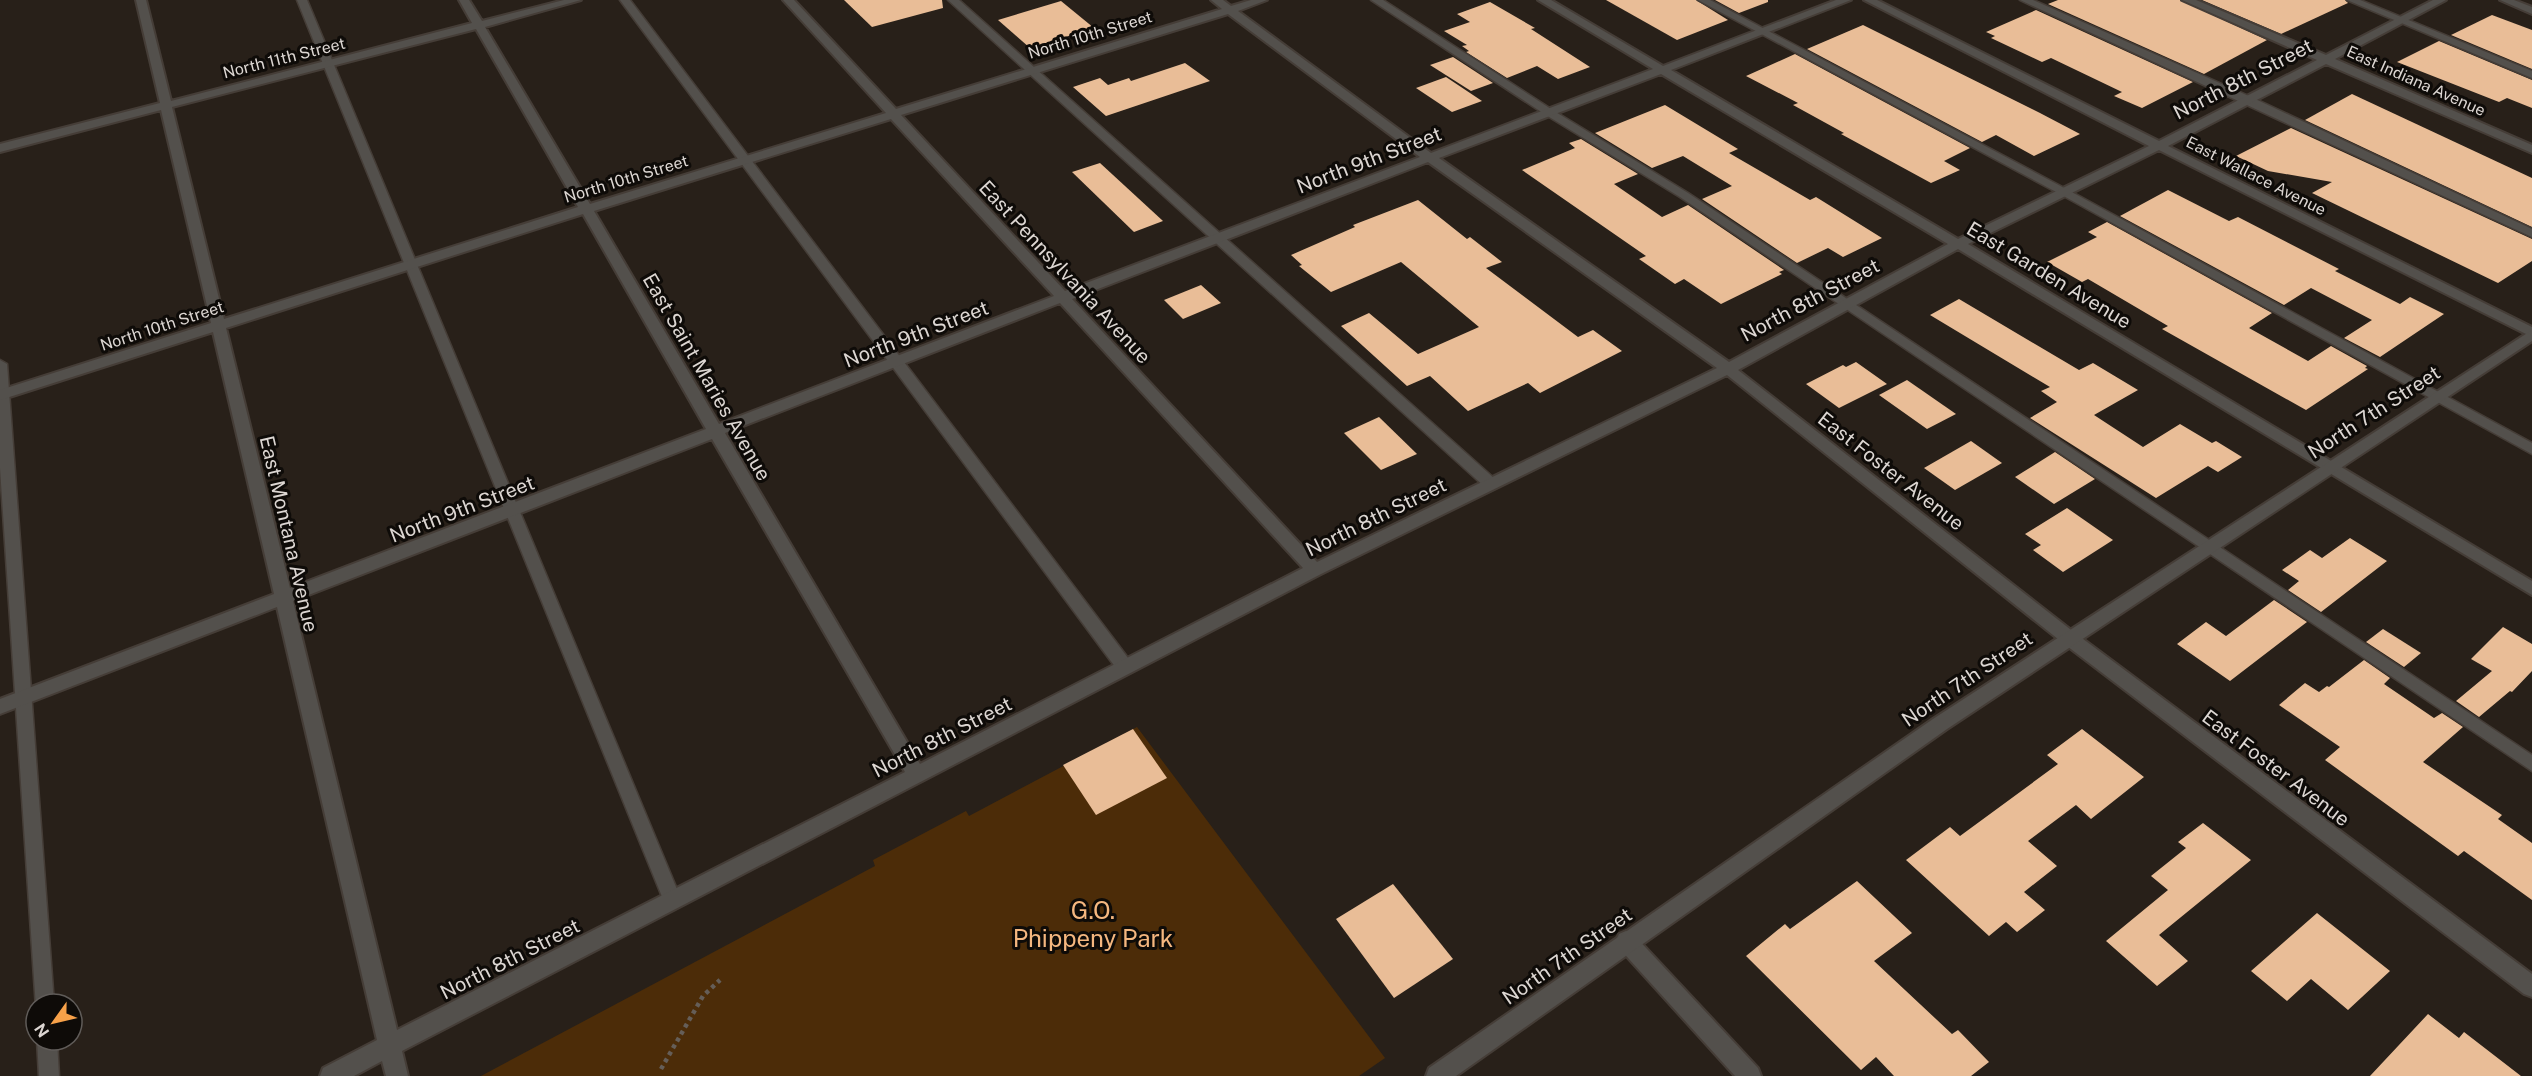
<svg xmlns="http://www.w3.org/2000/svg" width="2532" height="1076" viewBox="0 0 2532 1076" font-family="'Public Sans',sans-serif">
<rect width="100%" height="100%" fill="#282019"/>
<polygon fill="#4c2c08" points="1137,727 1385,1058 1359,1076 481,1076 875,866 873,860 966,811 969,816"/>
<g fill="#e9bd97">
<polygon points="844,0 942,0 943,8 872,27"/>
<polygon points="1606,0 1696,0 1728,20 1677,40"/>
<polygon points="1715,0 1768,0 1768,2 1739,13"/>
<polygon points="2058,0 2180,0 2267,40 2204,74 2048,4"/>
<polygon points="2202,0 2345,0 2348,3 2281,34"/>
<polygon points="1061,1 1094,28 1030,48 998,20"/>
<polygon points="1490,2 1535,28 1531,29 1590,67 1558,79 1537,66 1507,78 1466,52 1469,51 1462,46 1467,45 1444,31 1470,22 1457,14"/>
<polygon points="2036,10 2193,82 2142,108 2114,96 2122,92 2051,58 2042,62 1991,38 1995,36 1986,32"/>
<polygon points="2492,15 2532,30 2532,69 2451,35"/>
<polygon points="1863,25 2040,113 2080,134 2034,156 1996,135 1982,142 1807,49"/>
<polygon points="2439,41 2532,80 2532,108 2507,98 2499,102 2397,62"/>
<polygon points="1795,54 1970,148 1944,161 1960,170 1931,183 1841,134 1844,133 1793,105 1798,103 1746,76"/>
<polygon points="1453,57 1493,83 1471,91 1430,65"/>
<polygon points="1185,63 1210,81 1106,116 1073,87 1100,78 1108,85 1129,78 1131,81"/>
<polygon points="1446,77 1482,101 1452,112 1416,88"/>
<polygon points="2352,94 2532,178 2532,227 2305,120"/>
<polygon points="1665,105 1738,149 1729,153 1810,200 1816,197 1882,238 1843,257 1828,248 1797,263 1702,199 1732,186 1683,156 1652,168 1595,133"/>
<polygon points="2291,128 2532,239 2532,261 2498,283 2312,193 2332,182 2268,171 2236,156"/>
<polygon points="1581,139 1638,174 1614,184 1662,217 1688,205 1784,270 1779,272 1782,274 1721,304 1684,279 1675,284 1639,259 1646,256 1522,170 1575,148 1569,143"/>
<polygon points="1100,163 1163,221 1134,232 1072,172"/>
<polygon points="2168,190 2229,221 2238,217 2339,269 2335,271 2400,304 2410,297 2444,314 2380,357 2344,338 2372,320 2311,288 2284,305 2120,216"/>
<polygon points="1418,200 1467,239 1470,237 1502,262 1486,268 1578,337 1593,330 1622,351 1540,393 1528,383 1468,411 1430,376 1407,386 1341,326 1369,313 1418,354 1479,327 1401,262 1331,292 1299,266 1302,265 1291,255 1355,227 1353,225"/>
<polygon points="2107,222 2272,313 2249,328 2308,361 2331,346 2367,366 2365,368 2368,369 2306,410 2162,329 2168,326 2088,279 2082,282 2047,262 2097,237 2088,232"/>
<polygon points="1201,285 1221,303 1183,319 1164,300"/>
<polygon points="1959,299 2079,370 2093,363 2138,390 2094,415 2143,447 2180,424 2212,443 2216,441 2242,457 2218,472 2208,466 2156,498 2030,418 2057,402 2041,391 2050,387 1930,315"/>
<polygon points="1856,362 1887,384 1839,408 1806,384 1843,365 1846,367"/>
<polygon points="1907,380 1956,414 1927,429 1879,395"/>
<polygon points="1379,417 1417,454 1381,470 1344,433"/>
<polygon points="1971,441 2002,463 1955,490 1924,468"/>
<polygon points="2055,452 2095,479 2054,504 2015,477"/>
<polygon points="2067,508 2113,540 2063,572 2033,550 2041,545 2025,534"/>
<polygon points="2350,538 2387,561 2321,612 2288,590 2299,581 2282,570 2310,550 2322,558"/>
<polygon points="2274,600 2307,622 2230,681 2177,644 2206,622 2226,636"/>
<polygon points="2503,627 2532,644 2532,671 2512,692 2510,691 2479,717 2456,701 2492,671 2471,659"/>
<polygon points="2383,629 2421,653 2404,667 2366,642"/>
<polygon points="2364,660 2390,678 2384,684 2434,718 2442,713 2463,727 2423,762 2502,815 2498,819 2532,843 2532,900 2464,851 2458,856 2325,760 2340,747 2279,705 2305,683 2319,692 2327,686 2329,687"/>
<polygon points="1133,729 1167,778 1096,815 1063,765"/>
<polygon points="2082,729 2144,777 2091,819 2076,805 2028,841 2057,866 2024,892 2045,910 2017,932 2006,922 1989,936 1906,860 1950,827 1960,836 2058,764 2047,755"/>
<polygon points="2203,823 2251,860 2159,935 2188,961 2157,986 2106,941 2168,890 2151,876 2186,848 2178,842"/>
<polygon points="1857,881 1912,933 1874,961 1952,1034 1958,1030 1989,1062 1971,1076 1894,1076 1876,1057 1861,1070 1746,956 1785,924 1790,929"/>
<polygon points="1393,884 1453,959 1394,998 1336,919"/>
<polygon points="2317,913 2390,971 2348,1010 2311,979 2287,1001 2251,971"/>
<polygon points="2428,1014 2459,1038 2464,1032 2521,1076 2370,1076"/>
</g>
<g fill="none" stroke-linecap="round" stroke-linejoin="round">
<defs>
<g id="service">
<polygon points="297,0 307,0 681,899 679,905 672,907 665,905 663,899"/>
<polygon points="620,0 630,0 1131,662 1133,667 1131,672 1125,673 1119,672"/>
<polygon points="948,0 959,0 1496,480 1498,484 1496,488 1486,488"/>
<polygon points="1371,0 1383,0 1554,111 1688,193 2532,755 2532,771 1680,197 1546,115"/>
<polygon points="1698,0 1710,0 2068,190 2532,443 2532,454 2060,194"/>
<polygon points="2020,0 2033,0 2251,97 2532,229 2532,237"/>
<polygon points="2347,0 2360,0 2532,71 2532,78"/>
<polygon points="0,360 7,364 54,1004 36,1004 36,1008 0,468"/>
<polygon points="37,1040 57,1040 59,1076 39,1076"/>
</g>
<g id="minor">
<path d="M136,0H146L171,101L472,23L459,0H469L482,21L564,0H581L485,27L590,204L886,113L783,0H794L896,109L1222,9L1211,0H1223L1231,6L1251,0H1267L1238,11L1431,153L1653,69L1538,0H1551L1663,66L1836,0H1851L1671,70L1958,239L2149,146L1864,0H1877L2159,141L2317,60L2182,0H2196L2326,55L2433,0H2446L2335,59L2532,145V153L2326,64L2168,146L2532,327V337L2159,150L1968,244L2532,581V595L1958,249L1738,370L2075,633L2532,974V997L2524,994L2063,643L1727,375L1321,574L402,1051L408,1076H386L382,1061L354,1076H320L323,1068L377,1040L277,607L0,714V699L274,594L213,332L0,400V390L211,323L161,110L0,152V144L160,103ZM1228,14L1420,157L1065,291L901,115ZM476,29L578,207L224,319L172,107ZM1661,74L1948,244L1729,362L1439,158ZM891,119L1054,296L719,424L594,211ZM1428,162L1717,368L1317,562L1072,299ZM583,214L706,429L290,588L226,328ZM1060,303L1303,568L920,764L725,433ZM712,439L905,772L397,1030L293,601Z"/>
<polygon points="2500,0 2514,0 2532,7 2532,14"/>
<polygon points="1626,931 1633,934 1758,1068 1761,1076 1735,1076 1619,948 1616,941 1619,934"/>
</g>
<polygon id="tertiary" points="2532,330 2532,341 1947,729 1456,1076 1426,1076 1429,1068 1933,719"/>
</defs>
<use href="#service" stroke="#453d37" stroke-width="3"/>
<use href="#minor" stroke="#453d37" stroke-width="4"/>
<use href="#tertiary" stroke="#453d37" stroke-width="4"/>
<polyline stroke="#655e58" stroke-width="4.5" stroke-dasharray="4 4" stroke-linecap="butt" points="661,1069 703,996 720,980"/>
<use href="#service" fill="#53504c" fill-rule="evenodd"/>
<use href="#minor" fill="#53504c" fill-rule="evenodd"/>
<use href="#tertiary" fill="#53504c" fill-rule="evenodd"/>
</g>
<g text-anchor="middle" dominant-baseline="central" stroke-width="6" stroke-linejoin="round" paint-order="stroke">
<g font-size="16" fill="#dcd6d2" stroke="#0e0b08">
<text transform="translate(1090 35) rotate(-17)">North 10th Street</text>
<text transform="translate(284 58) rotate(-14)">North 11th Street</text>
<text transform="translate(2416 81) rotate(24)">East Indiana Avenue</text>
<text transform="translate(2256 176) rotate(27)">East Wallace Avenue</text>
<text transform="translate(626 179) rotate(-17)">North 10th Street</text>
<text transform="translate(162 326) rotate(-18)">North 10th Street</text>
</g>
<g font-size="20" fill="#dcd6d2" stroke="#0e0b08">
<text transform="translate(2243 79) rotate(-27)">North 8th Street</text>
<text transform="translate(1369 160) rotate(-21)">North 9th Street</text>
<text transform="translate(1065 272) rotate(47)">East Pennsylvania Avenue</text>
<text transform="translate(2049 275) rotate(31)">East Garden Avenue</text>
<text transform="translate(1810 300) rotate(-28)">North 8th Street</text>
<text transform="translate(916 334) rotate(-21)">North 9th Street</text>
<text transform="translate(707 377) rotate(60)">East Saint Maries Avenue</text>
<text transform="translate(2374 412) rotate(-33)">North 7th Street</text>
<text transform="translate(1891 471) rotate(38)">East Foster Avenue</text>
<text transform="translate(462 509) rotate(-21)">North 9th Street</text>
<text transform="translate(1376 517) rotate(-26)">North 8th Street</text>
<text transform="translate(289 534) rotate(77)">East Montana Avenue</text>
<text transform="translate(1967 679) rotate(-34)">North 7th Street</text>
<text transform="translate(942 737) rotate(-27)">North 8th Street</text>
<text transform="translate(2276 768) rotate(37)">East Foster Avenue</text>
<text transform="translate(1567 956) rotate(-35)">North 7th Street</text>
<text transform="translate(510 959) rotate(-27)">North 8th Street</text>
</g>
<g font-size="24" fill="#f5b77f" stroke="#0e0b08">
<text x="1093" y="910">G.O.<tspan x="1093" dy="28">Phippeny Park</tspan></text>
</g>
</g>
<g transform="translate(54 1022) rotate(236)"><circle r="28" fill="#0e0b08" stroke="#605c59" stroke-width="1.5"/>
<path d="M0-4.5L10 22L0 15L-10 22Z" fill="#f7a149"/>
<text y="-9" font-size="16" font-weight="bold" text-anchor="middle" fill="#dcd6d2">N</text>
</g>
</svg>
